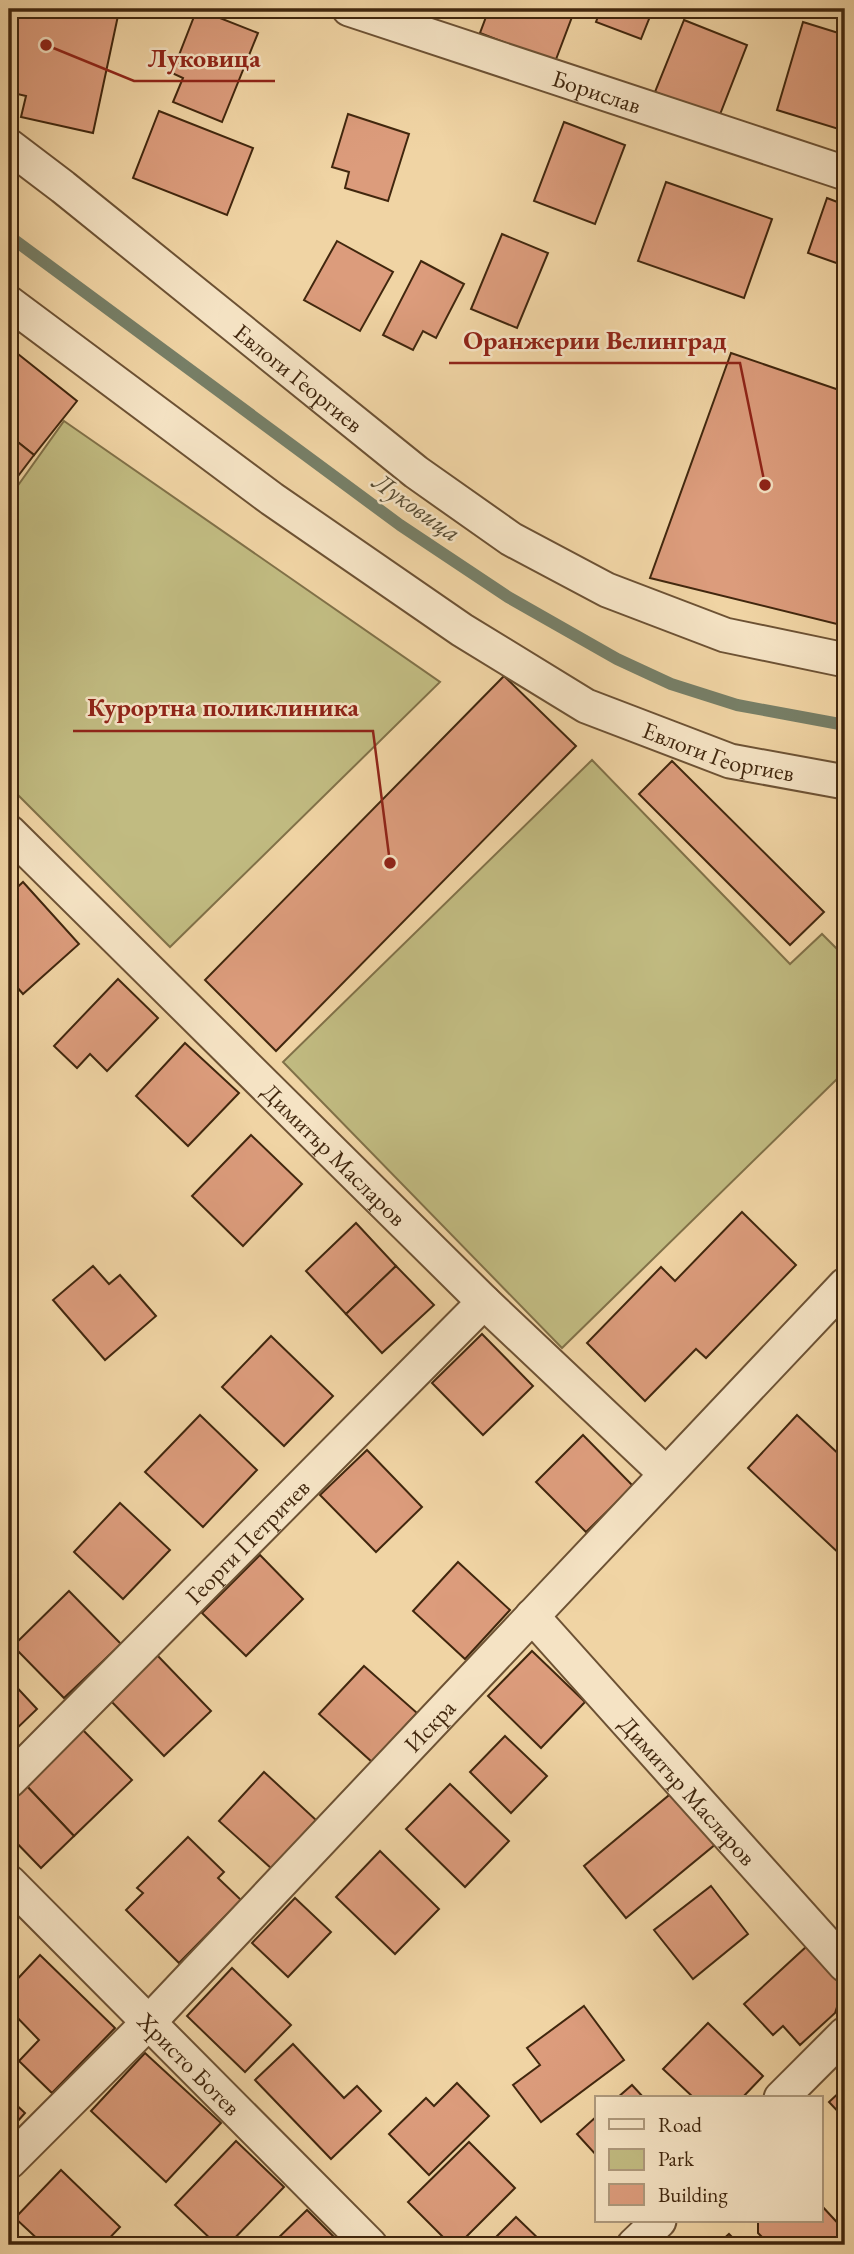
<svg xmlns="http://www.w3.org/2000/svg" width="854" height="2254" viewBox="0 0 854 2254" font-family="'EB Garamond',serif">
<rect width="100%" height="100%" fill="#f0d4a4"/>
<filter id="stains"><feTurbulence type="fractalNoise" baseFrequency=".00286" numOctaves="4"/><feColorMatrix values="0 0 0 0 .2 0 0 0 0 .09 0 0 0 0 .02 0 0 0 .5 -.17"/></filter>
<radialGradient id="worn" r=".72"><stop offset=".6" stop-color="#630" stop-opacity="0"/><stop offset="1" stop-color="#630" stop-opacity=".3"/></radialGradient>
<g fill="#c1bb81" stroke="#817148" stroke-width="2">
<polygon points="64,421 440,682 170,947 9,786 9,498"/>
<polygon points="592,760 790,964 822,934 845,957 845,1090 836,1080 562,1348 283,1062"/>
</g>
<g fill="none" stroke-linecap="round" stroke-linejoin="round">
<polyline stroke="#777f67" stroke-width="12" points="9,236 400,525 508,597 617,659 671,684 737,705 845,725"/>
</g>
<g fill="#dc9c7c" stroke="#41270e" stroke-width="2">
<polygon points="9,9 109,9 119,11 93,133 21,117 26,96 9,92"/>
<polygon points="197,9 258,33 222,122 173,102 183,78 172,73"/>
<polygon points="489,9 575,9 555,62 480,33"/>
<polygon points="601,9 653,9 641,39 596,22"/>
<polygon points="684,20 747,45 719,117 655,92"/>
<polygon points="803,22 845,35 845,131 777,110"/>
<polygon points="159,111 253,148 227,215 133,178"/>
<polygon points="348,114 409,134 388,201 345,188 349,172 332,167"/>
<polygon points="564,122 625,145 595,224 534,201"/>
<polygon points="666,182 772,219 744,298 638,261"/>
<polygon points="827,198 845,205 845,266 808,253"/>
<polygon points="502,234 548,253 517,328 471,309"/>
<polygon points="337,241 393,272 360,331 304,300"/>
<polygon points="421,261 464,284 436,338 423,331 413,350 383,335"/>
<polygon points="13,350 77,401 34,455 9,435 9,355"/>
<polygon points="731,353 845,392 845,626 650,578"/>
<polygon points="9,435 34,455 9,488"/>
<polygon points="504,676 576,746 276,1051 205,980"/>
<polygon points="672,761 824,912 790,945 639,794"/>
<polygon points="23,882 79,944 23,994 9,978 9,895"/>
<polygon points="118,979 158,1018 107,1071 90,1054 77,1068 54,1046"/>
<polygon points="185,1043 239,1093 188,1146 136,1096"/>
<polygon points="251,1135 302,1184 243,1246 192,1196"/>
<polygon points="742,1212 796,1265 706,1358 696,1349 645,1401 587,1343 661,1267 675,1281"/>
<polygon points="356,1223 396,1266 346,1314 306,1271"/>
<polygon points="93,1266 109,1284 120,1275 156,1316 105,1360 53,1300"/>
<polygon points="396,1266 434,1305 382,1353 346,1314"/>
<polygon points="482,1334 533,1386 483,1435 432,1383"/>
<polygon points="271,1336 333,1396 284,1446 222,1387"/>
<polygon points="200,1415 257,1470 203,1527 145,1472"/>
<polygon points="797,1415 845,1460 845,1559 748,1468"/>
<polygon points="583,1435 633,1486 586,1532 536,1482"/>
<polygon points="367,1450 422,1507 376,1552 320,1495"/>
<polygon points="120,1503 170,1550 123,1599 74,1552"/>
<polygon points="260,1555 303,1599 246,1656 202,1613"/>
<polygon points="458,1562 510,1610 465,1659 413,1611"/>
<polygon points="69,1591 121,1644 64,1698 13,1646"/>
<polygon points="532,1651 585,1702 541,1748 488,1696"/>
<polygon points="156,1654 211,1711 164,1756 109,1699"/>
<polygon points="364,1666 417,1713 372,1762 319,1714"/>
<polygon points="9,1679 37,1709 9,1736"/>
<polygon points="79,1726 132,1780 74,1836 22,1781"/>
<polygon points="505,1736 547,1776 511,1813 470,1772"/>
<polygon points="264,1772 316,1820 272,1869 219,1821"/>
<polygon points="22,1781 74,1836 41,1868 9,1835 9,1794"/>
<polygon points="450,1784 509,1841 465,1887 406,1829"/>
<polygon points="674,1791 717,1843 626,1918 584,1866"/>
<polygon points="188,1837 224,1872 218,1878 241,1900 179,1963 126,1910 143,1893 137,1888"/>
<polygon points="380,1851 439,1909 395,1954 336,1897"/>
<polygon points="711,1886 748,1934 693,1979 654,1930"/>
<polygon points="295,1898 331,1932 288,1977 252,1943"/>
<polygon points="807,1946 838,1980 842,1992 835,2013 800,2045 783,2026 773,2035 744,2004"/>
<polygon points="40,1955 115,2028 52,2093 19,2061 39,2040 9,2009 9,1988"/>
<polygon points="232,1968 291,2025 245,2072 187,2016"/>
<polygon points="584,2006 624,2060 541,2122 513,2085 540,2065 527,2048"/>
<polygon points="708,2023 763,2076 742,2098 694,2098 663,2069"/>
<polygon points="293,2044 344,2098 357,2086 381,2111 331,2159 255,2080"/>
<polygon points="145,2053 221,2123 166,2182 91,2111"/>
<polygon points="457,2083 489,2116 429,2175 389,2134 426,2098 434,2106"/>
<polygon points="632,2085 644,2098 617,2098"/>
<polygon points="845,2087 845,2119 829,2102"/>
<polygon points="9,2098 25,2113 9,2131"/>
<polygon points="597,2116 597,2156 577,2134"/>
<polygon points="236,2141 284,2187 228,2245 217,2245 175,2205"/>
<polygon points="469,2142 515,2188 458,2245 451,2245 408,2202"/>
<polygon points="61,2170 120,2227 103,2245 44,2245 15,2218"/>
<polygon points="821,2205 845,2231 845,2245 770,2245 758,2233 758,2221 821,2221"/>
<polygon points="307,2210 340,2243 338,2245 271,2245"/>
<polygon points="516,2217 545,2245 488,2245"/>
<polygon points="729,2234 740,2245 717,2245"/>
</g>
<g fill="none" stroke-linecap="round" stroke-linejoin="round">
<defs>
<g id="street">
<path id="s1" d="M349,9L845,173"/>
<path id="s2" d="M9,146L63,187L416,472L511,539L607,590L725,635L845,660"/>
<path id="s3" d="M9,303L272,499L462,630L586,706L730,761L845,782"/>
<path id="s4" d="M9,832L484,1302L665,1473"/>
<path id="s5" d="M532,1616L845,1965"/>
<path id="s6" d="M9,1781L484,1302"/>
<path id="s7" d="M9,1882L370,2245"/>
<polyline points="781,2098 845,2034"/>
<path id="s8" d="M9,2162L149,2022L845,1285"/>
<polyline points="634,2245 659,2221"/>
</g>
</defs>
<use href="#street" stroke="#6d5234" stroke-width="37"/>
<use href="#street" stroke="#f5e3c4" stroke-width="33"/>
</g>
<g text-anchor="middle" dominant-baseline="central" stroke-width="5" stroke-linejoin="round" paint-order="stroke">
<g font-size="24" fill="#41270e" stroke="#f5e3c4">
<text stroke="none"><textPath href="#s1" startOffset="261">Борислав</textPath></text>
<text stroke="none"><textPath href="#s2" startOffset="371">Евлоги Георгиев</textPath></text>
<text stroke="none"><textPath href="#s3" startOffset="845">Евлоги Георгиев</textPath></text>
<text stroke="none"><textPath href="#s4" startOffset="458">Димитър Масларов</textPath></text>
<text stroke="none"><textPath href="#s6" startOffset="338">Георги Петричев</textPath></text>
<text stroke="none"><textPath href="#s8" startOffset="606">Искра</textPath></text>
<text stroke="none"><textPath href="#s5" startOffset="234">Димитър Масларов</textPath></text>
<text stroke="none"><textPath href="#s7" startOffset="256">Христо Ботев</textPath></text>
</g>
<g font-size="26" font-style="italic" fill="#584c33" stroke="#f5e3c4">
<text transform="translate(417 507) rotate(35)">Луковица</text>
</g>
</g>
<path fill="none" stroke="#8f2418" stroke-width="2.5" d="M46 45L134 81H275M765 485L740 363H449M390 863L373 731H73"/>
<g fill="#8f2418" stroke="#f5e3c4" stroke-width="2.5">
<circle cx="46" cy="45" r="7"/>
<circle cx="765" cy="485" r="7"/>
<circle cx="390" cy="863" r="7"/>
</g>
<g font-size="26" text-anchor="middle" font-weight="bold" fill="#8f2418" stroke="#f5e3c4" stroke-width="5" stroke-linejoin="round" paint-order="stroke">
<text x="204" y="67">Луковица</text>
<text x="595" y="349">Оранжерии Велинград</text>
<text x="223" y="716">Курортна поликлиника</text>
</g>
<rect width="854" height="2254" fill="none" stroke="#f0d4a4" stroke-width="35"/>
<rect x="10" y="10" width="833" height="2233" fill="none" stroke="#41270e" stroke-width="3.5"/>
<rect x="18" y="18" width="819" height="2219" fill="none" stroke="#41270e" stroke-width="2"/>
<rect x="595" y="2096" width="228" height="126" fill="#f5e3c4" stroke="#ad987b" stroke-width="2"/>
<rect x="609" y="2119" width="35" height="10" fill="#f5e3c4" stroke="#ad987b" stroke-width="2"/>
<text x="658" y="2132" font-size="21" fill="#41270e">Road</text>
<rect x="609" y="2149" width="35" height="21" fill="#c1bb81" stroke="#ad987b" stroke-width="2"/>
<text x="658" y="2166" font-size="21" fill="#41270e">Park</text>
<rect x="609" y="2184" width="35" height="21" fill="#dc9c7c" stroke="#ad987b" stroke-width="2"/>
<text x="658" y="2202" font-size="21" fill="#41270e">Building</text>
<rect width="100%" height="100%" filter="url(#stains)"/>
<rect width="100%" height="100%" fill="url(#worn)"/>
</svg>
